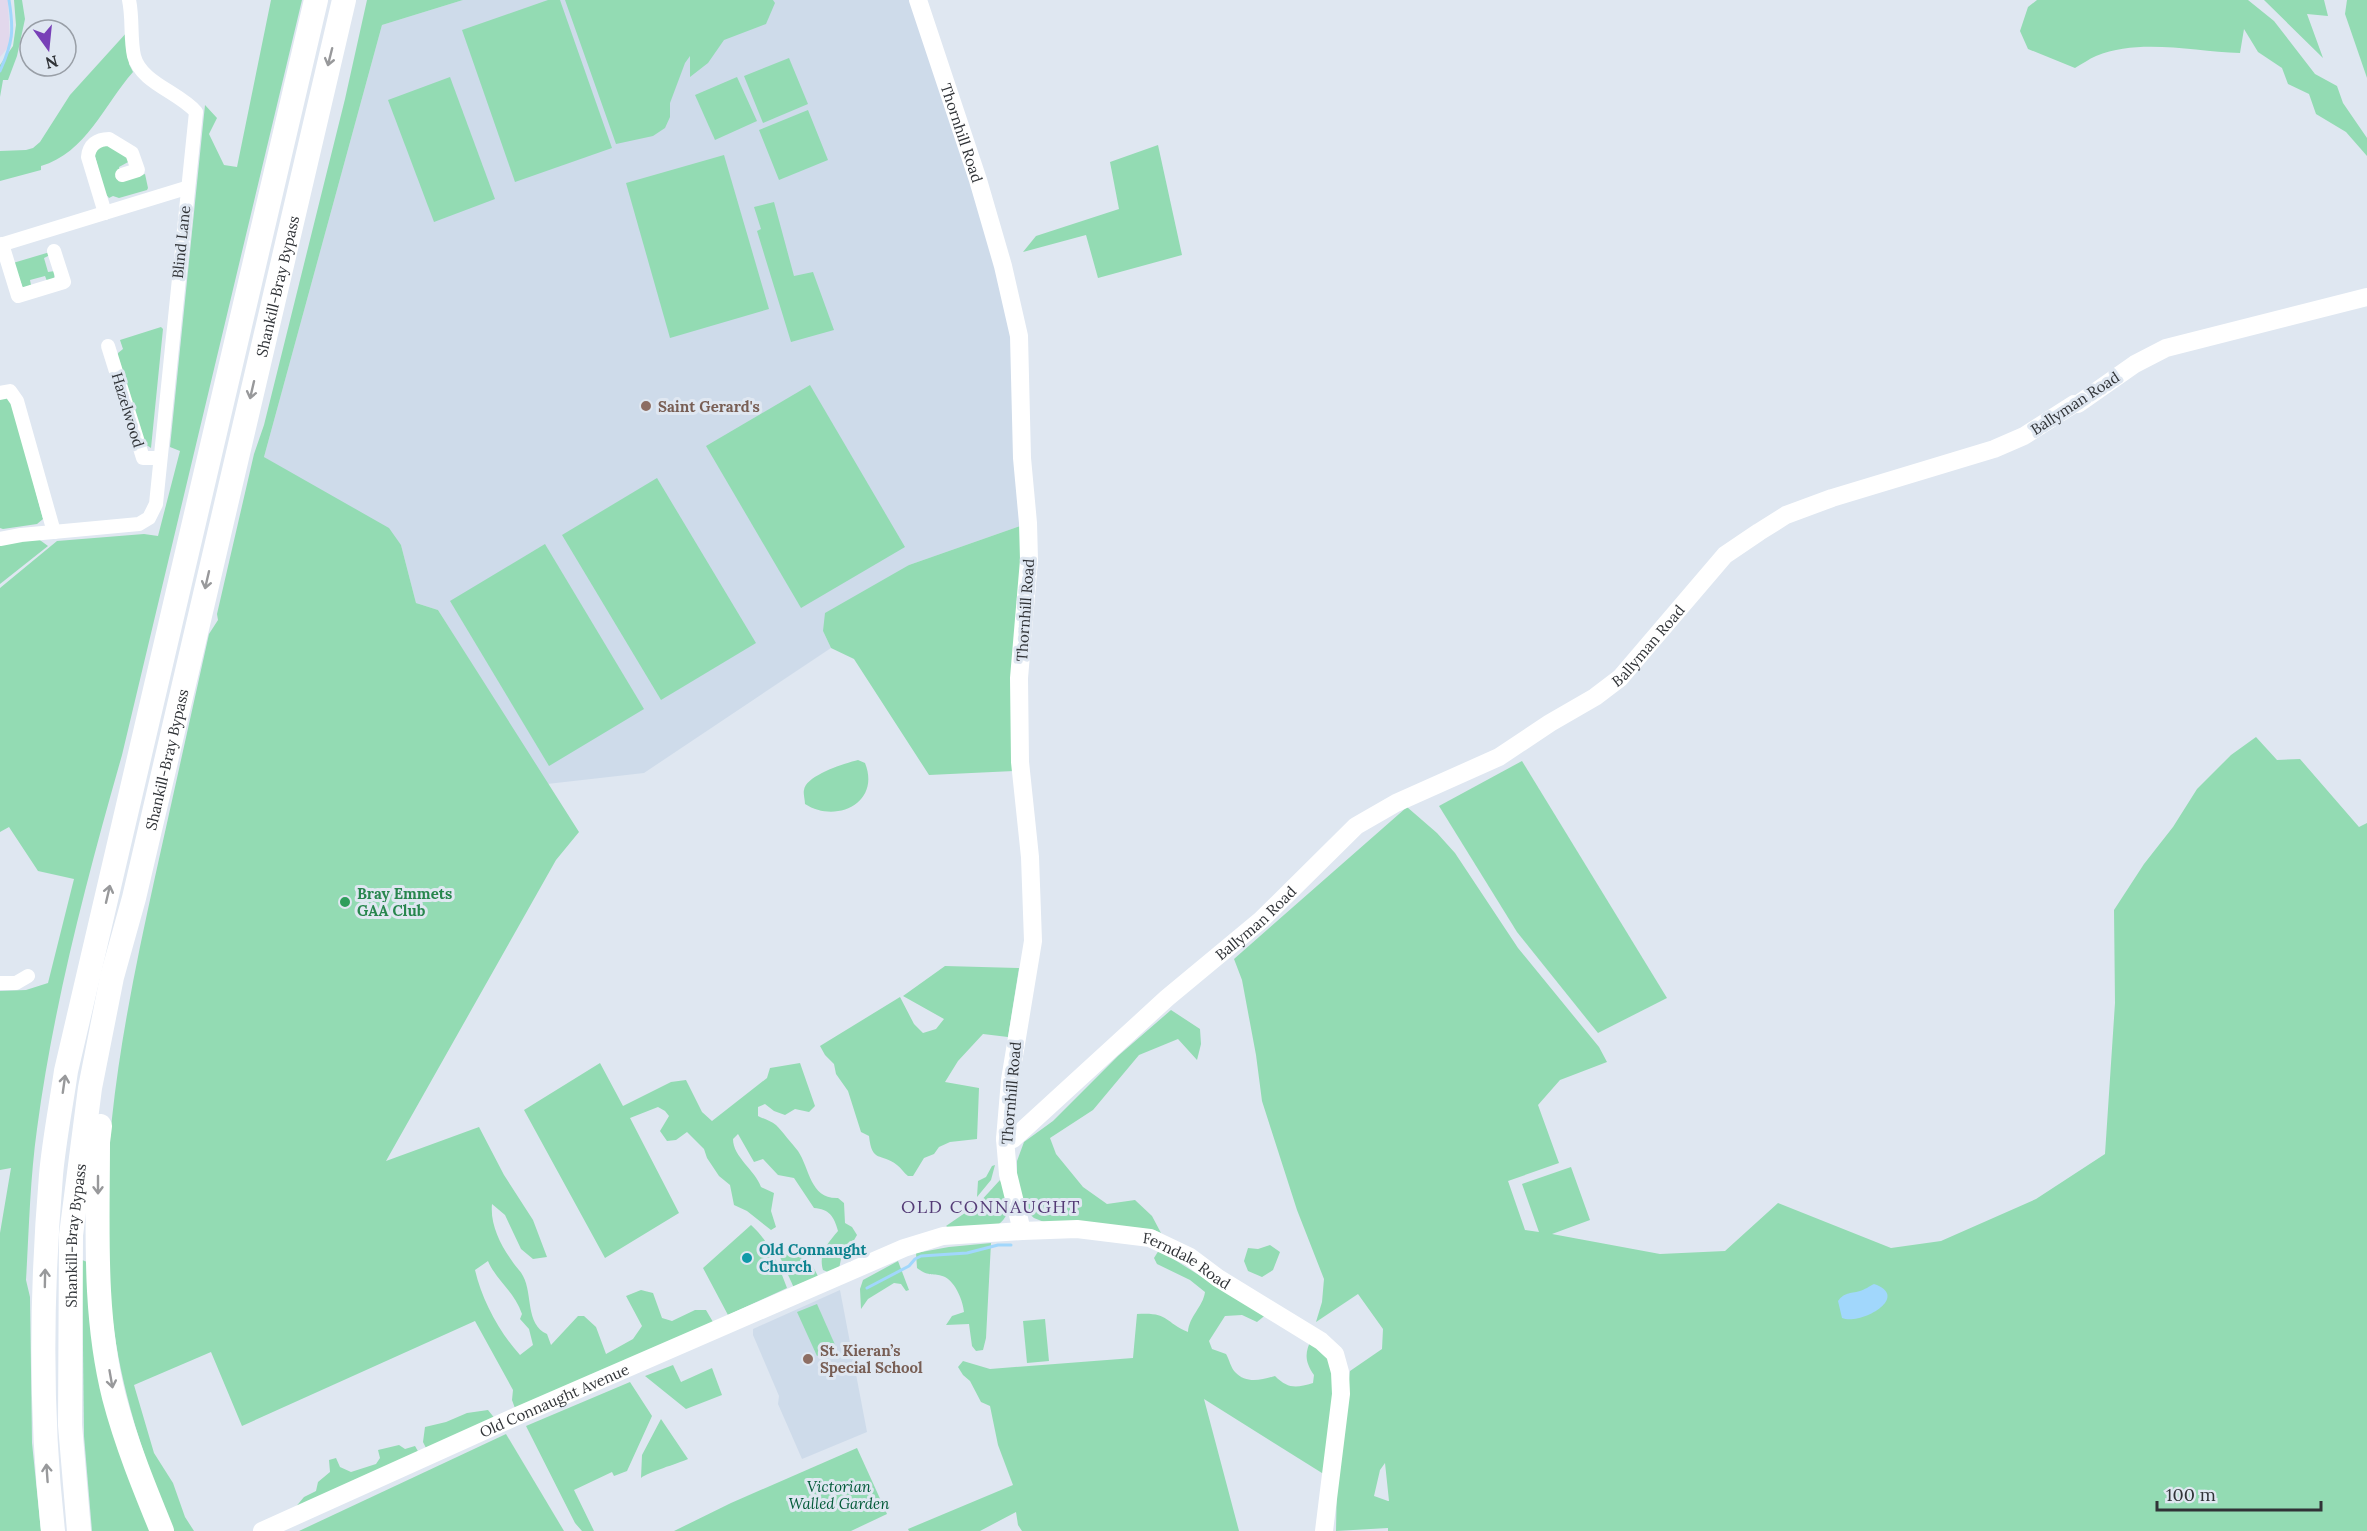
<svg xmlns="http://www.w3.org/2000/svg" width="2367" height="1531" viewBox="0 0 2367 1531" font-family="Lora,serif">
<rect width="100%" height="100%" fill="#dfe7f1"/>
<polygon fill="#e2d8ec" points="0,0 8,0 10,45 0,57"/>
<g fill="#cedbea">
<polygon points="463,0 914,0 997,269 1013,330 1023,525 909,565 823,631 831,648 644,773 547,784 438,610 416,603 401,545 264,457 382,25"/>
<polygon points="840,1290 867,1432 802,1459 778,1404 779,1396 753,1335 753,1329"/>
</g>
<g fill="#93dbb3" fill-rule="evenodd">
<polygon points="14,0 22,0 25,19 17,56 8,80 3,80 0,97 0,65 13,46 16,25"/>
<path d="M271,0H302L122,755C87,878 54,1002 37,1129C30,1179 29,1230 26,1280L30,1297L32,1443L41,1531H0V1233L11,1168L0,1170V991L26,990L48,983L74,879L38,871L9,827L0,832V588L57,541L144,534L158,536L180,451L170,447L205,105L217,118L209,134L224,165L237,167Z"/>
<path d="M367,0H463L382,25L264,457L389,528L401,545L416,603L438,610L579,832L556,860L386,1161L479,1127L504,1175L533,1220L547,1257L533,1259L521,1249L505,1215L492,1204C490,1224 500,1244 512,1261C515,1266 520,1270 523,1276C533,1294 525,1324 547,1334L551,1345L578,1316H584L596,1327L606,1354L633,1339L642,1326L626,1296L641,1290L653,1293L662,1318L672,1321L695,1310H706L713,1322L516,1411L512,1400L513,1390L475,1321L242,1426L211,1352L134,1385L154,1453L173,1483L185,1517L194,1531H174C144,1461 121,1391 112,1315C93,1170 124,1018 155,877C173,796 191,715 209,634L218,620L217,614L254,454L264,425L345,99ZM488,1261C496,1280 514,1291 522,1314L520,1319L529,1329L533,1345L520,1355C499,1332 482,1300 475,1270Z"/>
<polygon points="548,0 560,0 612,148 515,182 462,30"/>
<polygon points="565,0 773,0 775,3 766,24 724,40 708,63 690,77 690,56 685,63 670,103 670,117 665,128 653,136 616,144"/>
<path d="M2037,0H2248L2274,21L2315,74L2337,86L2343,103L2367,138V156L2346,132L2316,114L2309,94L2288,84L2282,68L2258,52L2244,29L2240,53C2194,52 2141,38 2096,56C2089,59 2082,64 2075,68L2028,49L2020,31L2028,7Z"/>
<polygon points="2264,0 2324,0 2328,16 2307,14 2323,58"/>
<polygon points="2347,0 2367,0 2367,78 2345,14"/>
<path d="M128,31L129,64L133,72C104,105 86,153 41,166V170L0,181V151L26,150L33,148L40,142L70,95Z"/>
<polygon points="789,58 808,104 763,123 744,76"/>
<polygon points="450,77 495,199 434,222 388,100"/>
<polygon points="737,77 757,121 715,140 695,95"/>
<polygon points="808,110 828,160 779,180 759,130"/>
<polygon points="101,142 129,154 130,161 119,167 123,181 145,174 148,188 147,190 119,198 113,196 109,198 104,192 93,148"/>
<polygon points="1158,145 1182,255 1098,278 1086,235 1023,252 1036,236 1119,209 1110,162"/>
<polygon points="724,155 769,309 670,338 626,183"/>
<polygon points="774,202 794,276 813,272 834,330 791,342 757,231 761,229 754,207"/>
<polygon points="50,252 50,255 44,258 48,272 55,271 54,279 47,281 45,276 30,280 31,285 23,288 13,263"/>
<polygon points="161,327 163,329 151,448 145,444 117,359 118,353 123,349 120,340"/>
<polygon points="810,385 905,547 801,608 706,446"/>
<polygon points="9,397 12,401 43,519 37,524 3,529 0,528 0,398"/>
<polygon points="657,478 756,643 661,700 562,535"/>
<polygon points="1023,525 1014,771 929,775 854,659 831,648 823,631 825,613 909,565"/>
<polygon points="37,538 48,546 0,584 0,544"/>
<polygon points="545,544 644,709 549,766 450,601"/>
<path d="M2256,737L2277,760L2300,759L2359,827L2367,823V1531H1388V1528L1336,1531L1337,1482L1350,1371L1382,1349L1383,1329L1358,1294L1316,1322L1322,1302L1324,1279L1297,1210L1262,1101L1256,1055L1242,980L1234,959L1407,807L1437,833L1455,853L1518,948L1599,1047L1607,1062L1560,1080L1538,1105L1559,1163L1508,1181L1525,1230L1539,1232L1522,1184L1571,1167L1590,1220L1552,1234L1660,1254L1725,1251L1778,1203L1891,1248L1941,1241L2036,1199L2105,1154L2115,1003L2114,910L2144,864L2173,827L2197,789L2231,755ZM1385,1463L1389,1501H1388L1374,1496L1380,1470Z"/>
<path d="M858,760L865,763C881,803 836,824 805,804C805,800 803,793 804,790C806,775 846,763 858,760Z"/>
<polygon points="1522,761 1667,998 1598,1033 1517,932 1439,806"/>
<path d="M945,966L1019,968L1008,1037L983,1034L958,1061L945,1082L979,1088L977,1139L950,1142L939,1147L934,1154L924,1158L913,1176H908C904,1173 901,1168 897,1165C881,1152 872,1164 869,1136L861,1132L848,1091L836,1074L834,1064L825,1055L820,1046L900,997L914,1024L923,1033L936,1029L944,1019L903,996Z"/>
<polygon points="1171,1010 1200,1029 1201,1044 1197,1060 1178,1039 1139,1055 1093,1110 1050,1138 1056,1154 1083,1187 1107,1204 1135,1200 1152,1216 1161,1233 1154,1230 1145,1232 1044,1222 1034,1218 1024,1209 1017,1187 1017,1161 1024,1142 1053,1121 1118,1056"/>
<path d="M600,1063L623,1106L671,1082L686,1080L702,1112L712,1121L767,1078L770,1068L800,1063L815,1106L809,1112L795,1109L785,1115L774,1111L765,1104L758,1107V1116C764,1119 771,1121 776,1125C781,1130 793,1145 798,1151C810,1169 810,1199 838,1198L844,1203L845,1223L852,1227L857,1235L850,1247L842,1254L839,1269L830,1273L823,1270C818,1253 828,1243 838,1231C834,1216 829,1209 814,1208L794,1178L778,1175L763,1159L754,1162L738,1134L733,1139C733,1157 755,1170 761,1187L774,1193L771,1211L776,1227L771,1230L747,1211L734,1205L730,1185L719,1176L707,1158L704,1149L687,1132L676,1140L667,1141L660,1131L669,1116L665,1111L658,1107L630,1118L679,1213L605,1258L524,1110Z"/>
<polygon points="995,1165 991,1180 977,1197 978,1181 986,1177 992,1166"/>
<path d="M1000,1180C1007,1194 1014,1213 999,1224L950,1229L946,1226L978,1204Z"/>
<path d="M751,1225C770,1242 778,1264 787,1288L728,1315L703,1268Z"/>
<path d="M991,1243L986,1338L983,1350L976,1351L972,1346L969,1324L946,1325L952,1316L964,1312C963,1301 956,1283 945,1277C934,1272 930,1278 917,1268L916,1253L949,1247Z"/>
<polygon points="1270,1245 1280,1252 1273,1270 1262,1277 1248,1271 1244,1261 1248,1248 1258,1249"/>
<path d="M1159,1250L1218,1287L1268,1313L1257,1322L1242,1315L1225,1316L1209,1341L1212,1349L1226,1354C1229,1359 1231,1368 1235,1372C1246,1384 1261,1380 1275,1376C1288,1389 1296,1388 1313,1383L1314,1375C1305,1362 1304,1353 1312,1338L1322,1349L1335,1371L1330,1478L1204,1399L1239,1531H1022L1018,1525L1016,1512L980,1531H909L908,1529L1013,1485L998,1445L990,1406L981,1402L970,1381L963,1375L958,1367L963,1361L990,1369L1133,1358L1137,1314C1169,1312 1163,1321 1188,1332C1189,1316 1203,1307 1205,1292L1190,1280L1157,1264L1154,1258Z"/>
<polygon points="783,1254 799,1255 811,1263 819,1278 794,1288 780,1257"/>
<polygon points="82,1260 90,1263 157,1531 92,1531 84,1436"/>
<polygon points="898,1261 909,1290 906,1291 901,1284 894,1283 868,1299 861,1309 860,1289 863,1280"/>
<polygon points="817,1304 836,1347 817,1356 797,1312"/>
<polygon points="1045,1319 1049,1361 1027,1363 1023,1321"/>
<polygon points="673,1365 681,1382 712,1368 722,1395 686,1409 645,1376"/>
<polygon points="630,1382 652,1416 627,1471 614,1476 612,1472 574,1490 594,1531 582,1531 575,1523 526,1426"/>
<polygon points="488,1410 496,1420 427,1450 423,1442 425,1427 446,1422 467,1413"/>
<path d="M661,1419L688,1459C677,1464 648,1472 641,1478L642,1455Z"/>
<polygon points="506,1434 564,1531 299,1531"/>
<polygon points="399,1445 405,1449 415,1446 419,1453 294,1509 304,1497 316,1491 318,1482 330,1472 329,1460 336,1458 340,1467 351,1472 376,1464 380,1458 378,1450"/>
<polygon points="857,1448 887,1514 851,1531 674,1531 731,1503"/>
</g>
<path fill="#a1d7fc" d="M1874,1284C1912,1297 1860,1326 1842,1318L1838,1301C1845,1292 1849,1294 1860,1291C1864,1290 1870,1286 1874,1284Z"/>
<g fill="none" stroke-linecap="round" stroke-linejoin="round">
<g stroke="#a1d7fc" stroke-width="3">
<path d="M0,71C13,42 14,31 9,0"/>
<polyline points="867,1288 909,1266 915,1259 921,1256 967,1253 998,1245 1011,1245"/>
</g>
<g stroke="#fff" stroke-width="14">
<path d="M105,213L88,157C89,145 97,139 109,139L132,153L138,170L122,175"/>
<polyline points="2,244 18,296 64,282 54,251"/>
<polyline points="0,245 186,188"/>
<polyline points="108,346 143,458 159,458"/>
<polyline points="0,393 10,391 17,401 54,532"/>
<path d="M0,539L21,535L139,524L149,518L156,504L196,112C179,92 141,83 134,56C130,38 133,18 129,0"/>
<polyline points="0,983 16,983 28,976"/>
</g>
<g stroke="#fff" stroke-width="18">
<path id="s1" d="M918,0L978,180L1003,266L1019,336L1022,458L1028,523L1029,560L1019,678L1020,762L1030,857L1033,941L1010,1080L1005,1139L1008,1174L1022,1231"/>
<path id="s2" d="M1005,1139H1013L1167,998L1261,920L1356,826L1396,803L1499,757L1550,723L1595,697L1620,678L1725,555L1759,532L1786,515L1832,498L1994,449L2024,436L2074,404H2078L2135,364L2166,348L2367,297"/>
<path id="s3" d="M262,1531L517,1416L904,1248L943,1236L1022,1231L1077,1229L1150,1238L1190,1257L1218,1278L1321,1341L1335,1354L1340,1372L1341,1394L1324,1531"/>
</g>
<g stroke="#fff" stroke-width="24">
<path d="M100,1126L98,1142C98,1227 93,1314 114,1397C126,1443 144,1487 162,1531"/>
<path d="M53,1531C40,1414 41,1293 51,1175C54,1141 61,1106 66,1071L316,0"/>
<path id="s4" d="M79,1531L70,1425L71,1235L90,1088L112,977L134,898L344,0"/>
</g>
</g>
<defs><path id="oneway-shaft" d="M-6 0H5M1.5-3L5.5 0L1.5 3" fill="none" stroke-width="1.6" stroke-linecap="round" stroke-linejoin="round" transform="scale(1.5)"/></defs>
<g stroke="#98999b">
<use href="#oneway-shaft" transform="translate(330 57) rotate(104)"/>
<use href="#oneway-shaft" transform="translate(252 390) rotate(103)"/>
<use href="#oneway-shaft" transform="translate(207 580) rotate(103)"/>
<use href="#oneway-shaft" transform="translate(108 894) rotate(-77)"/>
<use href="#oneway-shaft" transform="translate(64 1084) rotate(-82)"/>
<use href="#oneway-shaft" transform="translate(98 1185) rotate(90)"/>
<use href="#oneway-shaft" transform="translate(45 1278) rotate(-89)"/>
<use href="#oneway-shaft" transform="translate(111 1379) rotate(80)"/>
<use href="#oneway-shaft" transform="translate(47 1473) rotate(-94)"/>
</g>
<g fill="#8d6e63" stroke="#dfe7f1" stroke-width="2">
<circle cx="646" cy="406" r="6"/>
<circle cx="808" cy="1359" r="6"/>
</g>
<circle fill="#2e9e5b" stroke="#dfe7f1" stroke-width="2" cx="345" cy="902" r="6"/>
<circle fill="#0f9aa8" stroke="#dfe7f1" stroke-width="2" cx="747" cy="1258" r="6"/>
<g text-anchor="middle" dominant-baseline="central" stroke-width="6" stroke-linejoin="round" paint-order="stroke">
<g font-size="15" fill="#303337" stroke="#dfe7f1">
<text stroke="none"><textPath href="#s1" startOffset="140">Thornhill Road</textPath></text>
<text transform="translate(181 242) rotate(-84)">Blind Lane</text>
<text stroke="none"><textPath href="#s4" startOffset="1268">Shankill-Bray Bypass</textPath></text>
<text transform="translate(2075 403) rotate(-33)">Ballyman Road</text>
<text transform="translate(128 410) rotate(73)">Hazelwood</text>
<text transform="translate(1025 610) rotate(-86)">Thornhill Road</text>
<text stroke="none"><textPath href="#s2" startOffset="819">Ballyman Road</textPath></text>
<text stroke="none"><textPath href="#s4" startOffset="782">Shankill-Bray Bypass</textPath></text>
<text stroke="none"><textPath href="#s2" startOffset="333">Ballyman Road</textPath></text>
<text transform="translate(1011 1093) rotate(-85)">Thornhill Road</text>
<text stroke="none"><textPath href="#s4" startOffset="296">Shankill-Bray Bypass</textPath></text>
<text stroke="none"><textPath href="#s3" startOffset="993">Ferndale Road</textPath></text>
<text stroke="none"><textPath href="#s3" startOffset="320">Old Connaught Avenue</textPath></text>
</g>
<g font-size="15" font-weight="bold" fill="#785e54" stroke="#dfe7f1" text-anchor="start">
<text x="658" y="406">Saint Gerard's</text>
<text x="820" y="1350">St. Kieran’s<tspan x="820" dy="17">Special School</tspan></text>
</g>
<g font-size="15" font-weight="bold" fill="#27864d" stroke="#dfe7f1" text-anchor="start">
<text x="357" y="893">Bray Emmets<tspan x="357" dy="17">GAA Club</tspan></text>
</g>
<g font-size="15" font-weight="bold" fill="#0d838f" stroke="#dfe7f1" text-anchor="start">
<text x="759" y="1249">Old Connaught<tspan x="759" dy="17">Church</tspan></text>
</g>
<g font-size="15" font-style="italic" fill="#005937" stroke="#dfe7f1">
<text x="839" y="1486">Victorian<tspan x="839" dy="17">Walled Garden</tspan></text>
</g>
<g font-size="18" letter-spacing="1.5" fill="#543b76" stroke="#dfe7f1">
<text x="991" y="1206">OLD CONNAUGHT</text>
</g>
</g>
<g transform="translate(48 48) rotate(165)"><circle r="28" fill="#dfe7f1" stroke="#999fa7" stroke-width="1.5"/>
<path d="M0-4.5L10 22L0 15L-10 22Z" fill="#7840b7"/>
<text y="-9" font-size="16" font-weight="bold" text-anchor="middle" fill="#303337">N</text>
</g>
<path d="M2157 1501v9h164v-9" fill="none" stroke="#303337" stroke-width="3"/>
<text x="2166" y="1501" font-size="18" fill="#303337" stroke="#dfe7f1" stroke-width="4.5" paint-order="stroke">100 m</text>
</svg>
